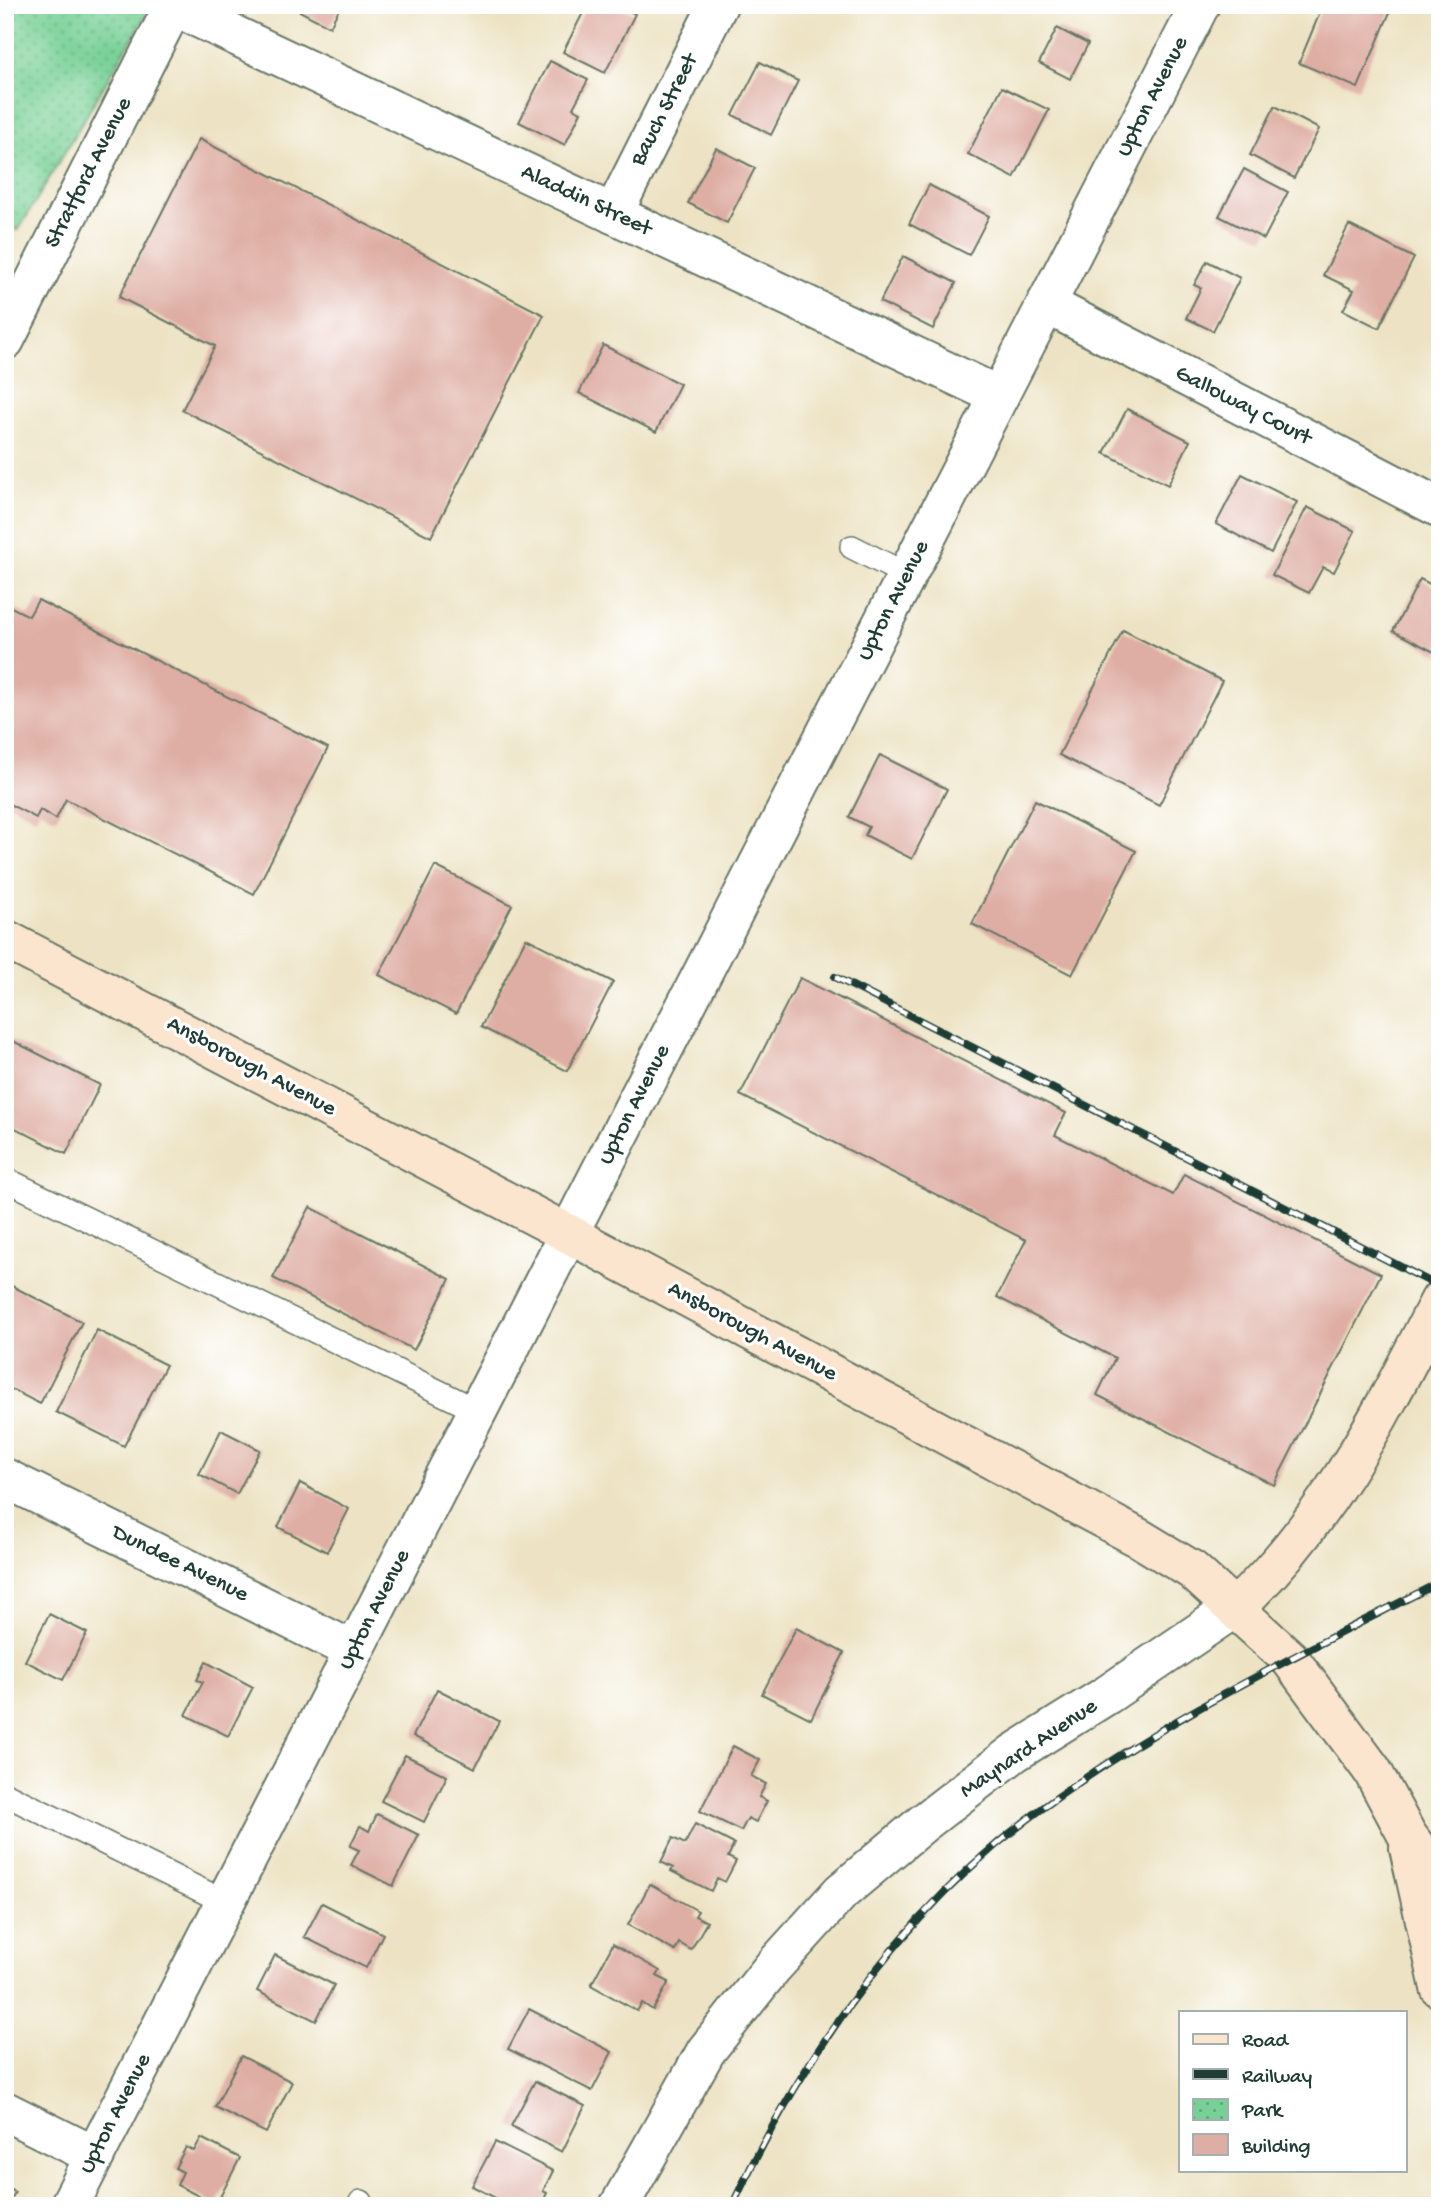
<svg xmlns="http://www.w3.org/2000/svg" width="1445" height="2211" viewBox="0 0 1445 2211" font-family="'Gochi Hand',sans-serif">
<defs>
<pattern id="park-dots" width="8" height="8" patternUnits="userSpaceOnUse" patternTransform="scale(1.75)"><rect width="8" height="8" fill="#77d095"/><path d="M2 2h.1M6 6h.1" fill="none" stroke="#61aa7a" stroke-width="1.8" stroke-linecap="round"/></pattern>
</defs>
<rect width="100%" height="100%" fill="#fff"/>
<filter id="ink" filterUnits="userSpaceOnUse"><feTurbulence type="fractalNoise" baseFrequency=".0143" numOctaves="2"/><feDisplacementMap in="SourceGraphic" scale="14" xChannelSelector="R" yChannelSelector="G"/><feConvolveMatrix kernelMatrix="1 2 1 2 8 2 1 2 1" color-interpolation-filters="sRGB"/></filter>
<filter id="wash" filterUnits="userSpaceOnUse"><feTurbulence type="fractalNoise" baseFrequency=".00686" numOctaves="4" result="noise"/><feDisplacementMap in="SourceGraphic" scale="28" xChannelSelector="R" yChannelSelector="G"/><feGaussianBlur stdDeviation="1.57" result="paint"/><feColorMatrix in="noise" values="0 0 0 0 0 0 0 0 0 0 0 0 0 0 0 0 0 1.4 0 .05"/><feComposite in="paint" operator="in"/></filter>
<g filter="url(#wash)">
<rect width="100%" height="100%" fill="#ede3c4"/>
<polygon fill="url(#park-dots)" stroke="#4b8664" stroke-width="2" points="5,5 152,5 18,231 5,224"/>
<g id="blocks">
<g fill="#deada3">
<polygon points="288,5 341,5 330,27"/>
<polygon points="587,5 618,5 635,14 605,73 563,52"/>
<polygon points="1068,5 1094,5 1088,16"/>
<polygon points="1323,5 1393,5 1358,88 1299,63"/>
<polygon points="1057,28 1088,44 1070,79 1039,63"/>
<polygon points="550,61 588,80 573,108 581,112 565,145 519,122"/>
<polygon points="760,62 798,81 771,135 733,115"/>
<polygon points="1002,87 1049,110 1014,178 968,154"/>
<polygon points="1275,106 1319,129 1294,178 1250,155"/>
<polygon points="199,139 544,315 431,537 182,410 215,346 119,297"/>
<polygon points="716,148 755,168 727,223 688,203"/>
<polygon points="1244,169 1288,192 1264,239 1219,216"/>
<polygon points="929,185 989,216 969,255 909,224"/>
<polygon points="1349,225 1414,258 1379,328 1343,310 1354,290 1323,275"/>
<polygon points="903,256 956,283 933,329 880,302"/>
<polygon points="1207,261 1240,278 1213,331 1186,318 1201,288 1194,285"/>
<polygon points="603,345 680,384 656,432 579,393"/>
<polygon points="1127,409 1190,441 1168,485 1104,453"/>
<polygon points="1242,474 1297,502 1271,553 1216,524"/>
<polygon points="1307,507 1355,531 1334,572 1323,567 1309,593 1272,575"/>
<polygon points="1420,579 1440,589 1440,655 1393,631"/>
<polygon points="38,600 328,748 254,894 66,799 56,819 40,810 36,818 5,802 5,604 29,616"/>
<polygon points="1123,630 1222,681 1159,805 1059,755"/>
<polygon points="880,755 947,789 912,859 865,835 869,827 849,817"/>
<polygon points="1035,800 1136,851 1072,975 972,924"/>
<polygon points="435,866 512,905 456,1014 379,975"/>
<polygon points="526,938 613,982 567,1071 481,1027"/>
<polygon points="800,978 1066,1113 1055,1135 1173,1195 1184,1174 1381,1274 1274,1485 1097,1395 1115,1358 997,1297 1026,1240 740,1095"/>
<polygon points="5,1037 100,1085 66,1154 5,1123"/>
<polygon points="310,1207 450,1279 414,1350 273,1278"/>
<polygon points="12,1286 82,1322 40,1404 5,1386 5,1300"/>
<polygon points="97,1330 166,1365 124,1446 56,1412"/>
<polygon points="221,1430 260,1450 237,1494 199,1474"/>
<polygon points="300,1483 349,1509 327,1552 278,1527"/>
<polygon points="49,1614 87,1633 63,1680 25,1661"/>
<polygon points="796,1628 844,1653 811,1719 762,1694"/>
<polygon points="206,1662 253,1687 228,1736 186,1715 203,1682 197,1680"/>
<polygon points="437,1689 499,1721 475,1768 413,1736"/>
<polygon points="733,1746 760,1760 751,1776 766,1784 759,1797 767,1801 756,1822 748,1818 741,1831 700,1811"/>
<polygon points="405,1755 447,1776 424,1822 381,1801"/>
<polygon points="377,1814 419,1835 393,1886 351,1865 359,1850 350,1846 360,1826 369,1831"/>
<polygon points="695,1824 734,1844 728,1857 736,1861 725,1882 717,1878 711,1891 671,1871 673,1868 661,1862 673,1838 685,1844"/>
<polygon points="650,1884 698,1911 695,1916 707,1922 691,1950 679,1943 675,1951 628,1925"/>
<polygon points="322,1903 383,1934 366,1968 304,1937"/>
<polygon points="613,1944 660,1971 657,1976 669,1982 653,2010 642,2003 637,2011 591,1985"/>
<polygon points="275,1955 334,1985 316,2021 257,1991"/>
<polygon points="529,2009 612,2052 592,2091 508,2049"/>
<polygon points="241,2056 292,2082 266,2133 215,2107"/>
<polygon points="535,2081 585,2106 562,2152 511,2126"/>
<polygon points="201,2138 240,2158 216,2205 177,2185 183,2172 175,2168 186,2147 194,2151"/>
<polygon points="495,2142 553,2171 543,2191 547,2193 541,2206 511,2206 472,2186"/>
<polygon points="5,2187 15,2192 8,2206 5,2206"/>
</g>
</g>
</g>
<g filter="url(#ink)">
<use href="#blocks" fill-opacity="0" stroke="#677766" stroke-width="2"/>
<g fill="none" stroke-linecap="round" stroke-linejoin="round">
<defs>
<g id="lane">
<polyline points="852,547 907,575"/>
<polyline points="5,1179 478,1411"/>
<polyline points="5,1794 225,1902"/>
<polyline points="359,2206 361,2202"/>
</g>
<g id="street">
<polyline points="173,6 999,396"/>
<polyline points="613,214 718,5"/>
<polyline points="1046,304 1440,508"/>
<polyline points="5,340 174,5"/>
<polyline points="5,1478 354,1651"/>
<polyline points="5,2111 95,2156"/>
<polyline points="69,2206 1200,5"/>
<polyline points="619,2206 706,2051 772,1968 841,1892 922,1824 1014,1753 1107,1695 1236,1607"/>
</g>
<g id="secondary">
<polyline points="5,939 569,1234 1139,1538 1192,1570 1290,1659 1372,1770 1407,1835 1440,1880"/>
<path d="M1236,1607C1331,1517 1381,1414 1440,1300"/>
<polyline points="1409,1848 1440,1988"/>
</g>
</defs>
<use href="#lane" stroke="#677766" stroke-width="26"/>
<use href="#street" stroke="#677766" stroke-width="42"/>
<use href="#secondary" stroke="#677766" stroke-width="42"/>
<use href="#lane" stroke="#fff" stroke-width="23"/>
<use href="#street" stroke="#fff" stroke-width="38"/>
<use href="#secondary" stroke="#fce5cf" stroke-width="38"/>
<defs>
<g id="rail">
<polyline points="835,977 1440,1287"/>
<path d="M732,2206C802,2058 896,1920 1028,1819C1154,1723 1300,1654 1440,1582"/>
</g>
</defs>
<use href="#rail" stroke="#1f3d34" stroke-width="8"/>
<use href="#rail" stroke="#fff" stroke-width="5" stroke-dasharray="16" stroke-linecap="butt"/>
</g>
</g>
<g text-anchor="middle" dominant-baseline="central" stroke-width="6" stroke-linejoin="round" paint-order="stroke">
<g font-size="23" fill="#1f3d34" stroke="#fff">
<text transform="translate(1153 97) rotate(-63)">Upton Avenue</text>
<text transform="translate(665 110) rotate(-63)">Bauch Street</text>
<text transform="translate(89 173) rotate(-63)">Stratford Avenue</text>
<text transform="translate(586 201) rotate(25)">Aladdin Street</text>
<text transform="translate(1243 406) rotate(27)">Galloway Court</text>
<text transform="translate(894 601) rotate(-63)">Upton Avenue</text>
<text transform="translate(251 1067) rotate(28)">Ansborough Avenue</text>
<text transform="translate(635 1105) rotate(-63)">Upton Avenue</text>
<text transform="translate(752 1332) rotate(28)">Ansborough Avenue</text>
<text transform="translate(180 1564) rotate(26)">Dundee Avenue</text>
<text transform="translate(375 1610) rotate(-63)">Upton Avenue</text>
<text transform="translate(1029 1749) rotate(-34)">Maynard Avenue</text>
<text transform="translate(116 2114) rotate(-63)">Upton Avenue</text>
</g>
</g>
<rect width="1445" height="2211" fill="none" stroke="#fff" stroke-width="28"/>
<rect x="1179" y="2011" width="228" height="161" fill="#ffffff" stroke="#a5b1ae" stroke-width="2"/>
<rect x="1193" y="2034" width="35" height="10" fill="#fce5cf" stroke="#a5b1ae" stroke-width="2"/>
<text x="1242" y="2046" font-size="21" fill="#1f3d34">Road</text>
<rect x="1193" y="2069" width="35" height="10" fill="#1f3d34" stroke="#a5b1ae" stroke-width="2"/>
<text x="1242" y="2082" font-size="21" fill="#1f3d34">Railway</text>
<rect x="1193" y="2099" width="35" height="21" fill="url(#park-dots)" stroke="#a5b1ae" stroke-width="2"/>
<text x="1242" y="2116" font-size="21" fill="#1f3d34">Park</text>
<rect x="1193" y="2134" width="35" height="21" fill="#deada3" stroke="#a5b1ae" stroke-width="2"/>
<text x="1242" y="2152" font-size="21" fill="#1f3d34">Building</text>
</svg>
